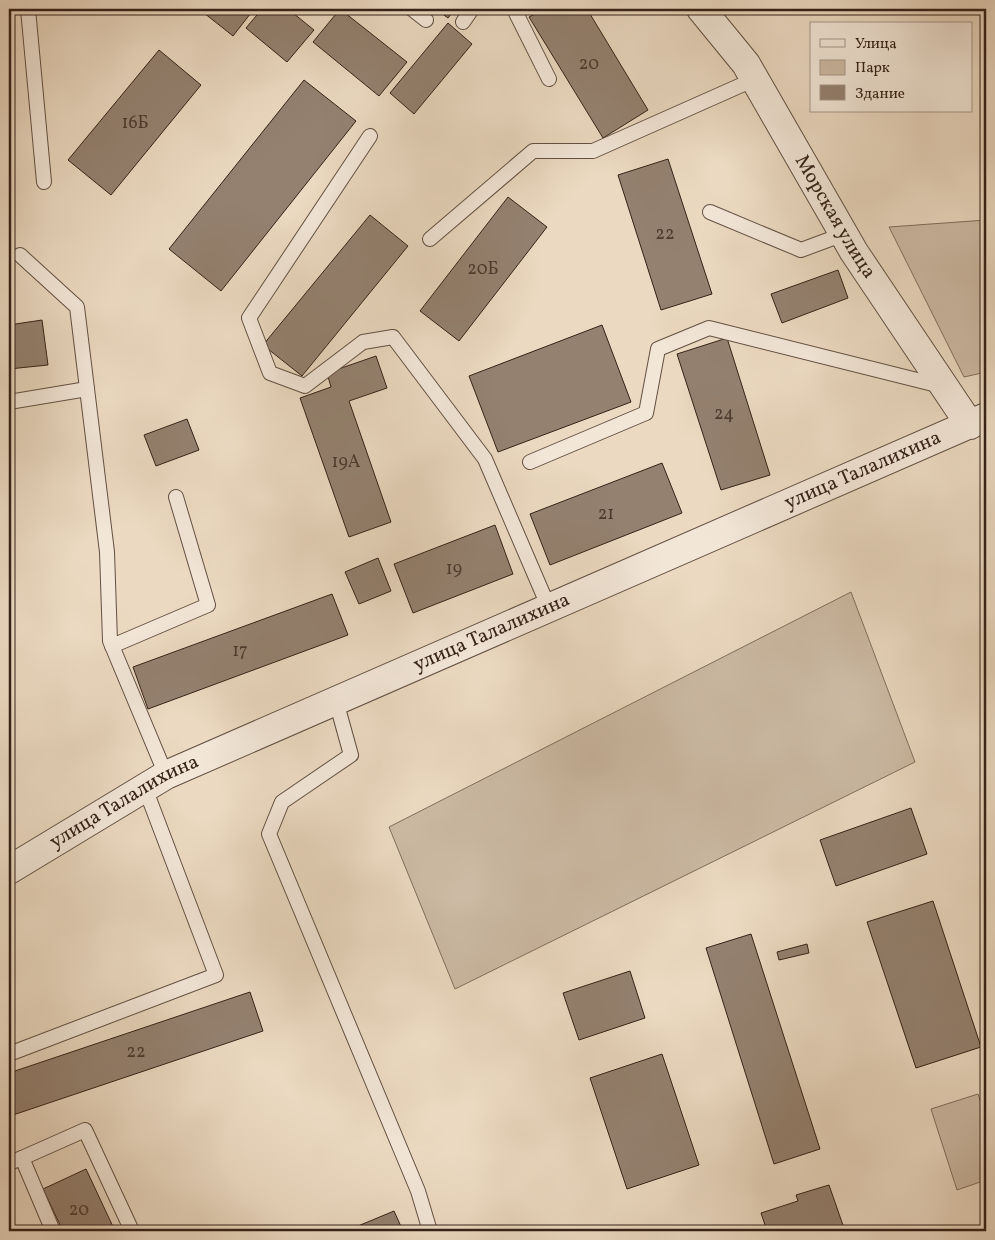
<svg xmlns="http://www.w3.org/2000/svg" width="995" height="1240" viewBox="0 0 995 1240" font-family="Vollkorn,serif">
<rect width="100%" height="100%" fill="#ebd9c1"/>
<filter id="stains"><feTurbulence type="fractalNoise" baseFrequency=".004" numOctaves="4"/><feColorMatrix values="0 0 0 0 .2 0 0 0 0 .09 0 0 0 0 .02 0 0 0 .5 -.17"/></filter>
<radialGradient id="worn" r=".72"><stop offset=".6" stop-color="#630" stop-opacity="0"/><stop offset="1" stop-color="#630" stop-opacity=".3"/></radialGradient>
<g fill="#ccbaa4" stroke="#806e5e">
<polygon points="986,220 986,372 964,377 889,227"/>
<polygon points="851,592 915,762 455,989 389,827"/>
<polygon points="978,1094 986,1118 986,1180 957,1190 931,1109"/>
</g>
<g fill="#948170" stroke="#352218">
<polygon points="199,9 254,9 233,36"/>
<polygon points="262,9 288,9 314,30 287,62 246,28"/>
<polygon points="340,9 407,62 379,96 313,42"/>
<polygon points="436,9 455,9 448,18"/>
<polygon points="544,9 587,9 648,110 603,138 529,17"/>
<polygon points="448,23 472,44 414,114 390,93"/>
<polygon points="159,50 201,85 111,195 68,160"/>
<polygon points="304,80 356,121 221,291 169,249"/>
<polygon points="668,159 712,294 661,310 618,175"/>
<polygon points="508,197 547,227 459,341 420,311"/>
<polygon points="370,215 408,246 302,376 263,345"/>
<polygon points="838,270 848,298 782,323 771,294"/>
<polygon points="42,320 48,365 9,369 9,325"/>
<polygon points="602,325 631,402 498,452 469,376"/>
<polygon points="727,338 770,475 721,490 677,354"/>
<polygon points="376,356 387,388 349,401 391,522 349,537 300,398 331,387 327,373"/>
<polygon points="187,419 199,450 156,466 144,435"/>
<polygon points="662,463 682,513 550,565 530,514"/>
<polygon points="495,525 513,574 413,613 394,564"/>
<polygon points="378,558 391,591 359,604 345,572"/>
<polygon points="332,594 348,635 148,709 133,667"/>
<polygon points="911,808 927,854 836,886 820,840"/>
<polygon points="933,901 981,1047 916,1068 867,922"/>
<polygon points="751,934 820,1149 774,1164 706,948"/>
<polygon points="807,944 809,953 779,960 777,952"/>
<polygon points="630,971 645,1018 579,1040 563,993"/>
<polygon points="250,992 263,1031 10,1116 9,1073"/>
<polygon points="662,1054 699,1165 627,1189 590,1078"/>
<polygon points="86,1169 115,1231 63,1231 43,1189"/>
<polygon points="829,1185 845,1231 767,1231 761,1213 798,1201 796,1195"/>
<polygon points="394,1211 403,1231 346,1231"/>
</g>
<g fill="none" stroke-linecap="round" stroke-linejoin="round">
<defs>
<g id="service">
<polyline points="28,9 44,182"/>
<polyline points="412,9 426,20"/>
<polyline points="514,9 549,79"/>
<polyline points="463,22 472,9"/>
<polyline points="370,136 249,318 270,373 305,386 363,342 393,337 485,459 549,608"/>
<polyline points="710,212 801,250 844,234"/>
<polyline points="430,239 533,151 593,151 755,79"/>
<polyline points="20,255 77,307 107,552 110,641 166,775"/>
<polyline points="9,402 87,389"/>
<polyline points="530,462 646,413 658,349 709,328 941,386"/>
<polyline points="112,646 208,605 176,497"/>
<polyline points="336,701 351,755 282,802 269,834 418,1191 430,1231"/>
<polyline points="9,1054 216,975 145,788"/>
<polyline points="22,1158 85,1130 132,1231"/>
<polyline points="9,1163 22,1158 53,1231"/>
</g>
<g id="minor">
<path id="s1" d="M701,9L746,64L854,252L970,425"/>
<path id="s2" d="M9,870L166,775L986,417"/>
</g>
</defs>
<use href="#service" stroke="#625042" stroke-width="16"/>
<use href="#minor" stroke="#625042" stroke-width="30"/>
<use href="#service" stroke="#f2e6d7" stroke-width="14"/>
<use href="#minor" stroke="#f2e6d7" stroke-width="28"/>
</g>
<g text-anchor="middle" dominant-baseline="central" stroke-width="4.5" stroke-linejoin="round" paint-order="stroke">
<g font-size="18" fill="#4d3a2e">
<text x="589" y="64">20</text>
<text x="135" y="123">16Б</text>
<text x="665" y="234">22</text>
<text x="483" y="269">20Б</text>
<text x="724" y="414">24</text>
<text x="346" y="462">19А</text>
<text x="606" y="514">21</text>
<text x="454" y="569">19</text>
<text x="240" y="651">17</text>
<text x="136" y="1052">22</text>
<text x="79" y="1210">20</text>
</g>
<g font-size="20" fill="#352218" stroke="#f2e6d7">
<text stroke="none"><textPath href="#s1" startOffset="248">Морская улица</textPath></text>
<text stroke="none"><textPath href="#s2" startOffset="944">улица Талалихина</textPath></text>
<text stroke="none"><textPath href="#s2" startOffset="539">улица Талалихина</textPath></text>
<text stroke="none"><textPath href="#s2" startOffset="134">улица Талалихина</textPath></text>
</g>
</g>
<rect width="995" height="1240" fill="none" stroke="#ebd9c1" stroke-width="30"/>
<rect x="10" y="10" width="975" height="1220" fill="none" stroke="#352218" stroke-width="2.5"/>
<rect x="15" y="15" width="965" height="1210" fill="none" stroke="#352218"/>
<rect x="810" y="22" width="162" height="90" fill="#f2e6d7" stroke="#a6988b"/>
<rect x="820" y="39" width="25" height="8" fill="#f2e6d7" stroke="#a6988b"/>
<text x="855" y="48" font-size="15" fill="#352218">Улица</text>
<rect x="820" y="60" width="25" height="15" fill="#ccbaa4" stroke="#a6988b"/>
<text x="855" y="72" font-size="15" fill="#352218">Парк</text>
<rect x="820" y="85" width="25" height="15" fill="#948170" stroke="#a6988b"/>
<text x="855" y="98" font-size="15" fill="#352218">Здание</text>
<rect width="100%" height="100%" filter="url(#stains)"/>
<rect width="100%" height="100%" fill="url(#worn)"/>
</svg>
